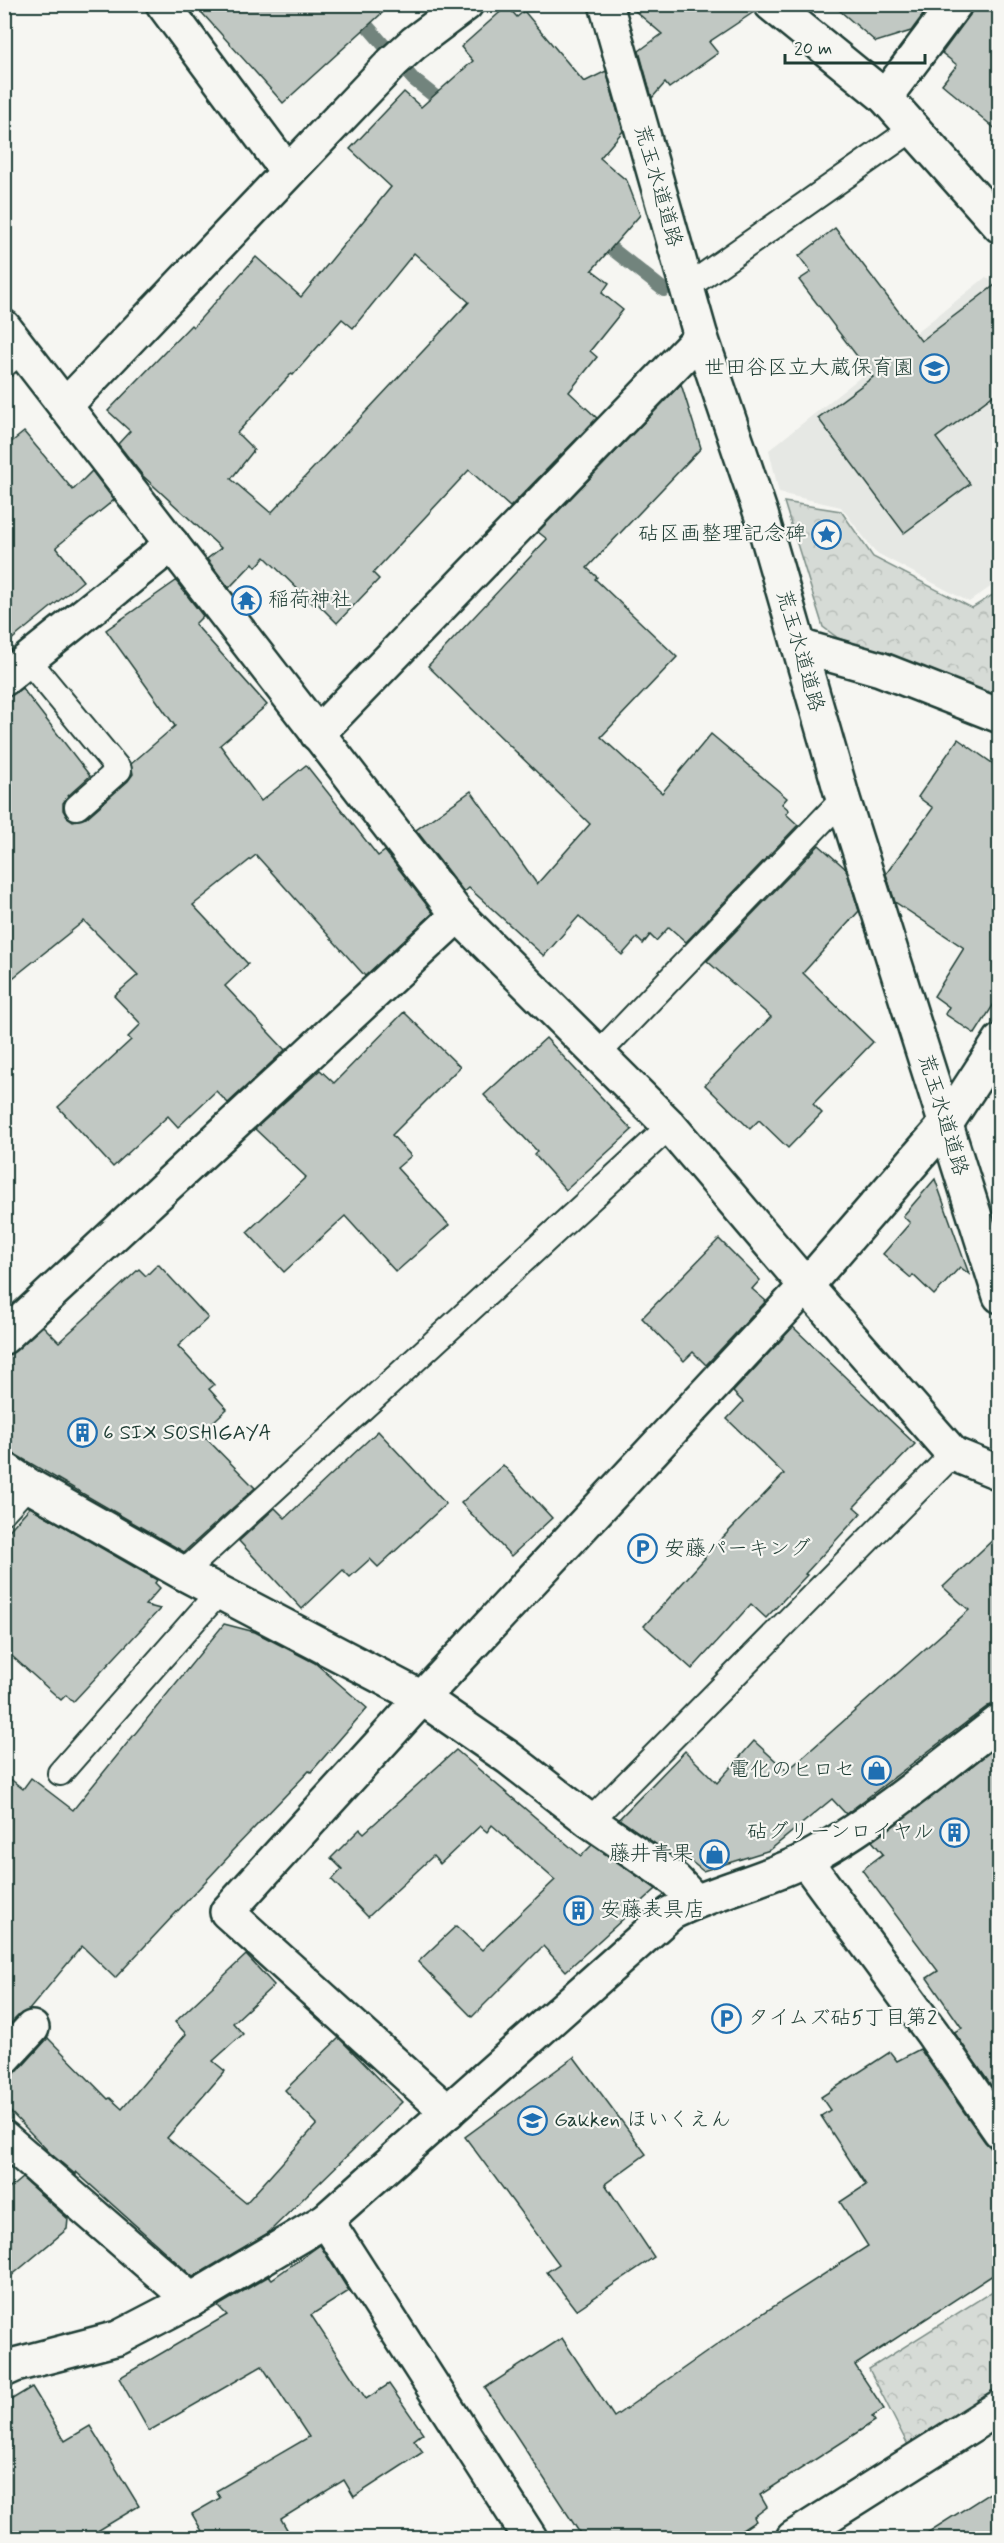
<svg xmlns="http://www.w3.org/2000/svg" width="1004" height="2543" viewBox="0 0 1004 2543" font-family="Mynerve,'Klee One',sans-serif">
<defs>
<pattern id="park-crowns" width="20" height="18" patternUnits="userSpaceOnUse" patternTransform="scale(1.5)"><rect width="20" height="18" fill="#d6dbd6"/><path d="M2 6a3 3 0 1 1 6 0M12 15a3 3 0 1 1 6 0" fill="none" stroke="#b7bdb8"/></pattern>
</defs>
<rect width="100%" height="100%" fill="#f6f6f2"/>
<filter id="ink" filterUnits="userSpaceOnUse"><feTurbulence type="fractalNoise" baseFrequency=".0167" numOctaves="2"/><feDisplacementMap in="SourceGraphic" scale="12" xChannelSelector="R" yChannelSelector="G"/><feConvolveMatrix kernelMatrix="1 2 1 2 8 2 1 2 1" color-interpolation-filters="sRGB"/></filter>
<g filter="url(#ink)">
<polygon fill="#e6e8e4" points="986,277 999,287 999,581 969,602 875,552 841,507 779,493 769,450"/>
<g fill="url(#park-crowns)" stroke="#7a8c85" stroke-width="1.5">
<polygon points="784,502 841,511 873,557 972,608 999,591 999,699 838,638 823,627"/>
<polygon points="999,2287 999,2392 910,2449 869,2369"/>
</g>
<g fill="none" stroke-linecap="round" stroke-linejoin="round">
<g stroke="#72847d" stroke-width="14">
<polyline points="356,13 413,79 447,106"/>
<polyline points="597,237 664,290"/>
</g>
</g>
<g fill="#c1c8c3" stroke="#1f3d34" stroke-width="1.5" fill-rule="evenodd">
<polygon points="194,4 392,4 283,103"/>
<polygon points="627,4 753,4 754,12 709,42 718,53 669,88 665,83 652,98 639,51 662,34"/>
<polygon points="832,4 931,4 911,31 876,42"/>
<polygon points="973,4 984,4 997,16 999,13 999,132 942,84 957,65 942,53 970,15"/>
<path d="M507,6L517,17L524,11L584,82L606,71L623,131L600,158L627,181L640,215L592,270L609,283L602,293L623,310L590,351L597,357L569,392L597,418L510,507L469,470L373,573L379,579L337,623L317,603L314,605L265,557L256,567L253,563L229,588L207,559L221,548L143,476L118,444L130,431L108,411L191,325L193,327L256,257L301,297L391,187L350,149L404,92L421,107L473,61L461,47ZM414,253L469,302L271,513L231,479L254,450L237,433L291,374L293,375L342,319L353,328Z"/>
<polygon points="835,228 921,341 999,282 999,391 936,438 970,484 904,533 818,418 873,377 799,280 811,272 799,256"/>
<polygon points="681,384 701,448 587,568 597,577 595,579 677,657 601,737 662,793 711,734 787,798 782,804 789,810 786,814 798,825 686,942 669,927 656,941 650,935 643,944 637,938 622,955 579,916 544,956 469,888 464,892 416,830 471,791 537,884 590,824 428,666 547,539 538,532"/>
<polygon points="24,432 73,490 92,471 114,500 56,547 83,581 4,646 4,448"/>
<polygon points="176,581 203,616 195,624 267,705 220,745 261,801 306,765 378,856 385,851 433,913 365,976 256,855 193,905 248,964 225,986 285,1050 228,1103 216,1091 178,1127 168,1116 113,1167 58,1107 131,1040 128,1037 141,1024 114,996 138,975 84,921 4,985 4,697 22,688 90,776 68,796 63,803 63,810 67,817 73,821 86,818 128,781 133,774 131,764 175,726 106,630"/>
<polygon points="958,739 999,768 999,996 975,1034 945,1014 949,1007 934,996 964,948 895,902 886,874 933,808 918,797"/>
<polygon points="819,845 846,869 859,911 803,973 873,1042 813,1104 822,1113 788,1148 759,1120 750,1129 705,1085 771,1017 707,961"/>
<polygon points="404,1012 460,1067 392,1135 411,1156 397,1168 449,1225 396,1272 345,1216 284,1272 247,1232 306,1177 255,1129 320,1070 334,1083"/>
<polygon points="546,1038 632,1130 566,1190 534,1154 537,1151 484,1095"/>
<polygon points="935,1179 969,1274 960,1267 934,1295 913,1275 911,1278 883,1254 910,1223 903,1216"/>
<polygon points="719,1239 760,1280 752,1289 766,1301 706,1365 693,1352 684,1361 642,1318"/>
<polygon points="158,1264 208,1318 178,1346 214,1385 209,1389 227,1409 201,1433 255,1488 184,1552 4,1448 4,1360 43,1326 59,1342 139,1269 146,1276"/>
<polygon points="793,1327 915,1444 854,1507 861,1513 805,1574 807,1575 766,1618 751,1604 692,1669 644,1626 705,1558 704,1557 784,1474 727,1419 743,1402 733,1392"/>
<polygon points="378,1431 446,1504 378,1567 370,1559 350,1577 343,1570 302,1609 239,1541 275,1508 285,1518"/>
<polygon points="503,1465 552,1518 511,1556 461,1503"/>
<polygon points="30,1507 157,1580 155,1583 160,1588 145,1605 160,1609 73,1702 66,1695 61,1700 4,1649 4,1536"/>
<polygon points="999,1534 999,1703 988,1706 846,1814 832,1799 770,1850 703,1871 688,1859 684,1863 619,1819 685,1751 717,1783 754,1741 787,1771 969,1610 943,1587"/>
<polygon points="224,1624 255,1632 315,1663 367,1708 311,1772 309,1771 231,1852 232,1853 115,1978 82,1946 29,2010 19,2015 4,2030 4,1774 23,1789 31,1778 73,1810"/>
<polygon points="999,1745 999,2097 954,2032 962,2028 927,1978 938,1971 862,1870 883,1854 872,1841"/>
<polygon points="456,1750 581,1856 592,1845 656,1889 566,1971 543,1946 472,2017 418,1962 456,1926 482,1950 555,1880 492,1825 487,1832 480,1826 440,1864 433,1856 368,1917 332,1880 342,1869 331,1858 360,1829 364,1833"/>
<polygon points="246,1955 274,1985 233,2023 243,2034 213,2061 225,2071 167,2138 246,2203 317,2124 285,2090 339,2038 402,2102 268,2233 193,2277 76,2172 76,2175 50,2153 4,2105 4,2076 18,2071 48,2038 108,2099 110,2098 122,2109 186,2034 175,2022"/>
<polygon points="920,2049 985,2142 991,2148 999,2149 999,2271 855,2365 884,2409 872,2417 875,2421 760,2495 767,2507 754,2517 756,2521 730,2538 583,2538 485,2388 562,2338 614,2417 751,2321 868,2246 840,2202 866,2185 821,2116 830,2110 821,2097 890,2052 897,2061"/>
<polygon points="574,2057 646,2154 605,2184 654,2257 576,2310 547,2272 559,2264 465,2137"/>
<polygon points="22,2178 68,2219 67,2229 4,2282 4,2193"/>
<polygon points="320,2245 349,2291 311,2315 366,2399 389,2384 423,2433 414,2440 423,2452 354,2497 344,2480 281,2519 292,2538 206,2538 192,2514 220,2498 216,2491 309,2437 262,2366 149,2431 119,2378 227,2315 218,2306 269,2276 272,2279"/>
<polygon points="32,2387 65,2441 90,2426 139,2506 86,2538 4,2538 4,2404"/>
<polygon points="999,2487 999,2538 919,2538"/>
</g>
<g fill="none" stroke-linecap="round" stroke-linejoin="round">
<defs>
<g id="lane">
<polyline points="686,288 914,128"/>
<polyline points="4,365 22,350"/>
<polyline points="28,660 119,770 77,807"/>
<polyline points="598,1054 843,799"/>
<polyline points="4,1511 28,1485"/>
<polyline points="183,1573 670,1126"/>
<polyline points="60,1773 219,1592"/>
<polyline points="590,1821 953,1454"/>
</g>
<g id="street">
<polyline points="163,4 287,171"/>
<polyline points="771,4 885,97 1000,226"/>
<polyline points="885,97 955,4"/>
<polyline points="4,327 458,915 670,1126 806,1286 953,1454 1000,1473"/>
<polyline points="65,406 393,62 414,43 466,4"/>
<polyline points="799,646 880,669 1000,716"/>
<polyline points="4,679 172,544"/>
<polyline points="317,734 701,337"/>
<polyline points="4,1337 458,915"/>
<polyline points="4,1469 28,1485 183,1573 422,1698 509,1758 590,1821 675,1880 695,1901"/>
<polyline points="805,1860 933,2034 1000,2131"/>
<polyline points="4,2058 32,2028"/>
<polyline points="448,2112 227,1912 422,1698 806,1286 946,1124 1000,1041"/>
<polyline points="4,2138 191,2300"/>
<polyline points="326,2220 530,2538"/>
<path d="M4,2370L15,2365L118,2338L191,2300L326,2220L671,1913C715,1891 763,1881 807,1859C873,1824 940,1767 1000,1721"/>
<polyline points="793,2538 1000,2407"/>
</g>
<polyline id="secondary" points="606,4 701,337 761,514 843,799 1000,1296"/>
</defs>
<use href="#lane" stroke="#1f3d34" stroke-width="28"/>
<use href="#street" stroke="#1f3d34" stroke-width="38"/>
<use href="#secondary" stroke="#1f3d34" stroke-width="38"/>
<use href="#lane" stroke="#f6f6f2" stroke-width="24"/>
<use href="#street" stroke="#f6f6f2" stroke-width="33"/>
<use href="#secondary" stroke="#f6f6f2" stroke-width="33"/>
</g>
</g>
<defs>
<symbol id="school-ring" viewBox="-11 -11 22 22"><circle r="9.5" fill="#f6f6f2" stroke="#1f6fb2" stroke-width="1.5"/><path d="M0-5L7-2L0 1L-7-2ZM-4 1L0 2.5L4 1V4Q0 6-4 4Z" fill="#1f6fb2"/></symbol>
<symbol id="sight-ring" viewBox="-11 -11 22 22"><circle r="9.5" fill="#f6f6f2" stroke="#1f6fb2" stroke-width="1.5"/><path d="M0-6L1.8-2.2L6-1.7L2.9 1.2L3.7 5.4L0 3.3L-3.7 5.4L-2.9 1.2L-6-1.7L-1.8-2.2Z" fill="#1f6fb2"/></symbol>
<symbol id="temple-ring" viewBox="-11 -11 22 22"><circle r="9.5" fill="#f6f6f2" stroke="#1f6fb2" stroke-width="1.5"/><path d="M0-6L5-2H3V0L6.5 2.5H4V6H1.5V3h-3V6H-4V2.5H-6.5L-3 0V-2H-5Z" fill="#1f6fb2"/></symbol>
<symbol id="building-ring" viewBox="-11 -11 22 22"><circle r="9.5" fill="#f6f6f2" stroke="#1f6fb2" stroke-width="1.5"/><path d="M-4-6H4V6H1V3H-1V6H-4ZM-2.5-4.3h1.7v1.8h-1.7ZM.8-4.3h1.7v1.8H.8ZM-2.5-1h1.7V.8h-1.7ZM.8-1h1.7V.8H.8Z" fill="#1f6fb2"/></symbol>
<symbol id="parking-ring" viewBox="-11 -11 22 22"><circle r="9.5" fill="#f6f6f2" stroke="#1f6fb2" stroke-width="1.5"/><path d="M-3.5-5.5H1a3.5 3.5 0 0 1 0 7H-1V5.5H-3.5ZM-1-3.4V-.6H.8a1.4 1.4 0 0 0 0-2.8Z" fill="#1f6fb2"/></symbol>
<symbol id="shop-ring" viewBox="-11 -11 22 22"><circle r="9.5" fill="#f6f6f2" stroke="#1f6fb2" stroke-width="1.5"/><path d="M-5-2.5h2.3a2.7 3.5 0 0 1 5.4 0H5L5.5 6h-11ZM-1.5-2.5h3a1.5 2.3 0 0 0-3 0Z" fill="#1f6fb2"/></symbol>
</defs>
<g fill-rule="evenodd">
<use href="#school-ring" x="918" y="352" width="33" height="33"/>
<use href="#sight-ring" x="810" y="518" width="33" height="33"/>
<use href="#temple-ring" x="230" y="584" width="33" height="33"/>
<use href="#building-ring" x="66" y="1416" width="33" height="33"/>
<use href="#parking-ring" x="626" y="1532" width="33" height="33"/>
<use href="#shop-ring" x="860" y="1754" width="33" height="33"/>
<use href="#building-ring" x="938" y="1816" width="33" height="33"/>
<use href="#shop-ring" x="698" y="1838" width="33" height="33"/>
<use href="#building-ring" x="562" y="1894" width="33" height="33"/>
<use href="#parking-ring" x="710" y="2002" width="33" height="33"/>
<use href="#school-ring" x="516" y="2104" width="33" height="33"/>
</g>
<g text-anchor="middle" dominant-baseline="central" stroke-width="4.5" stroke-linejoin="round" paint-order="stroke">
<g font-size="21" fill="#1f3d34" stroke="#f6f6f2">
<text transform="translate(658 186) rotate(74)">荒玉水道道路</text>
<text transform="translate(800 651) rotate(74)">荒玉水道道路</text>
<text transform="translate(943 1115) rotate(73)">荒玉水道道路</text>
</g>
<g font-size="21" fill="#1f3d34" stroke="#f6f6f2" text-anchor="start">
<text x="914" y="368" text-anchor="end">世田谷区立大蔵保育園</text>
<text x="806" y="534" text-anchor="end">砧区画整理記念碑</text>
<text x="268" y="600">稲荷神社</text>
<text x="103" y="1433">6 SIX SOSHIGAYA</text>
<text x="664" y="1549">安藤パーキング</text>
<text x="855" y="1770" text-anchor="end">電化のヒロセ</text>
<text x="934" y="1832" text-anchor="end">砧グリーンロイヤル</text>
<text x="693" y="1854" text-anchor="end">藤井青果</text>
<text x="600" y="1910">安藤表具店</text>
<text x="748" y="2018">タイムズ砧5丁目第2</text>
<text x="554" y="2120">Gakken ほいくえん</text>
</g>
</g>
<rect width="1004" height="2543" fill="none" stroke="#f6f6f2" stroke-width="24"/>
<rect x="12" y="12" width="980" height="2519" fill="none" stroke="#1f3d34" stroke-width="2" filter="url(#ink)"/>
<path d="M785 54v9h140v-9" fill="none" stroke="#1f3d34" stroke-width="3"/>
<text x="794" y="54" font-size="18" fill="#1f3d34" stroke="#f6f6f2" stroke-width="4.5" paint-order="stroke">20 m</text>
</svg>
